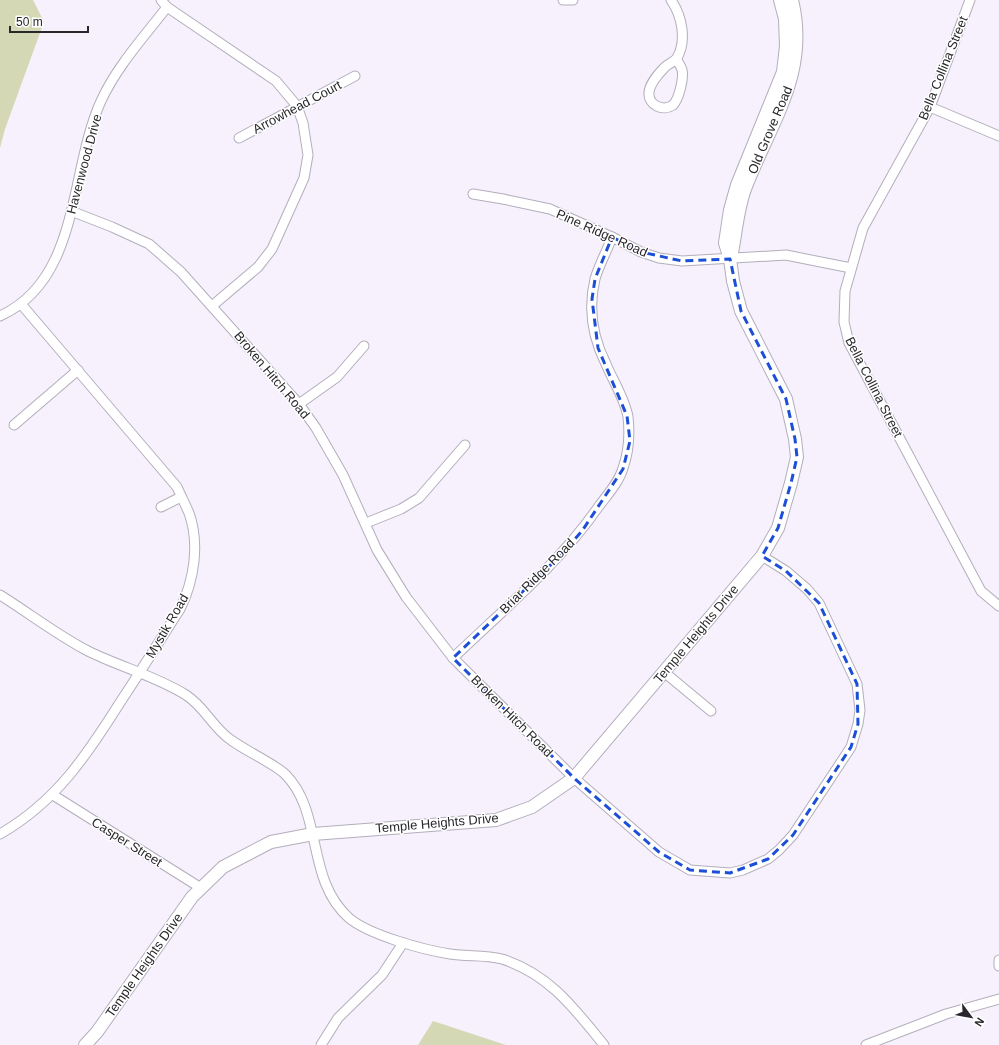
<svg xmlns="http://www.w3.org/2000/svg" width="999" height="1045" viewBox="0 0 999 1045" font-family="Helvetica,sans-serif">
<rect width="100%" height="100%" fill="#f7f1fe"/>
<g fill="#d4d8b5">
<polygon points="0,0 33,0 44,22 5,129 0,148"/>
<polygon points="433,1021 506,1045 418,1045"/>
</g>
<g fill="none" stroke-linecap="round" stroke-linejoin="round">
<defs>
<g id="street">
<polyline points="161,0 167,7 276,81 297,106 303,123 308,155 304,178 272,249 258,267 212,306"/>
<polyline points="563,0 573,0"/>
<path d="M671,0C682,16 687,40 677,58C674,62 668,64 665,67C659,73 649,85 649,93C648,105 663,112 673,105C679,99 684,78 682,70C681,66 678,62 676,59"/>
<polyline points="970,0 930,107 863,228 845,291 844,322 849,343 981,591 999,606"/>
<polyline points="930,107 999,136"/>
<polyline points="239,138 355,76"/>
<polyline points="473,194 503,199 550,209 612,237 641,252 659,258 682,261 786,255 851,268"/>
<polyline points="71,211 112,227 149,244 181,272 299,404 316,428 343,475 377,550 406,597 453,658 574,778 659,852 690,870 730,873 743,870 768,859 779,850 793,835 851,747 858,724 860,710 857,684 819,603 807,589 786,571 762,556"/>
<path d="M0,316C81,279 69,171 101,101C117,66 144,37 167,7"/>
<polyline points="299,404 337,377 364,346"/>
<polyline points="14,425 78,370"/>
<polyline points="161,507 181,497"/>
<polyline points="366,523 401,509 419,498 465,445"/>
<path d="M0,595C29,613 57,635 88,651C120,667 156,676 186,695C205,707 213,728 231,740C246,751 273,763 285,774C324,813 305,879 349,918C369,935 424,950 450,954C467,957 484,954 502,959C549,974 574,1008 604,1045"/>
<path d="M453,658C504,609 559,564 599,506C608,494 619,482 623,468C629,451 630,435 628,417C625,399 613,381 606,364C593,338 588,308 595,279C599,265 607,251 612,237"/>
<polyline points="664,672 711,711"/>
<polyline points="53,795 201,888"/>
<path d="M0,834C56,802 87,755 121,701C141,671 160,640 180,609C194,581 200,544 189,513C185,504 181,496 177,487L21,304"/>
<polyline points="999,960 999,966"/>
<polyline points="321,1045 338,1018 382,975 403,943"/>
<polyline points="866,1045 946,1014 999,999"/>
</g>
<g id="secondary">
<path d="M731,258C736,234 737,211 745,189C770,123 810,74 792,0"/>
<polyline points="85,1045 97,1032 192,897 223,867 271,842 313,834 496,820 532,807 574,778 762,556 778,528 791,483 797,457 795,439 786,399 741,311 733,281 730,259 725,243 730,210 737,185 783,72 786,46 785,19 780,0"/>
</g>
</defs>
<use href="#street" stroke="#b3aebb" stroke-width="11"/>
<use href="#secondary" stroke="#b3aebb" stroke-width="14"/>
<use href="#street" stroke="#fff" stroke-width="9"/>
<use href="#secondary" stroke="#fff" stroke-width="12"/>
</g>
<path fill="none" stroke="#1d4ed8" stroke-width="3" stroke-dasharray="8 5" stroke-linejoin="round" d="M612,237L641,252L682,261L730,259L741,311L786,399L795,439L797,457L791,483L778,528L762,556L786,571L819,603L857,684L858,724L851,747L793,835L768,859L730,873L690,870L659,852L574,778L453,658L561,555L582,531L623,469L630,441L627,416L598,348L592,299L595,279Z"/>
<g text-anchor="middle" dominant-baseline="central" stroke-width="3" stroke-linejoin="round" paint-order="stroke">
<g font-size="13" fill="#29272c" stroke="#fff">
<text transform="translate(943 68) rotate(-68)">Bella Collina Street</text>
<text transform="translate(297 107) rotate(-28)">Arrowhead Court</text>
<text transform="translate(770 130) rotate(-67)">Old Grove Road</text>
<text transform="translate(84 164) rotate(-75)">Havenwood Drive</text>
<text transform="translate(602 233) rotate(24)">Pine Ridge Road</text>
<text transform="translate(272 375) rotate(50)">Broken Hitch Road</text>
<text transform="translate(874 387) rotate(63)">Bella Collina Street</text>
<text transform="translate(537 576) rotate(-45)">Briar Ridge Road</text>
<text transform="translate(167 626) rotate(-60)">Mystik Road</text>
<text transform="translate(696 634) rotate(-50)">Temple Heights Drive</text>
<text transform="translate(512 716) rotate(45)">Broken Hitch Road</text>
<text transform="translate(437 823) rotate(-5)">Temple Heights Drive</text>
<text transform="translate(127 842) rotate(32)">Casper Street</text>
<text transform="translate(144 965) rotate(-55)">Temple Heights Drive</text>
</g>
</g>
<g transform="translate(971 1017) rotate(122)" stroke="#ffffff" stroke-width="3" paint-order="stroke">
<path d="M0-3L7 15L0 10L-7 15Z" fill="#29272c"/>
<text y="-6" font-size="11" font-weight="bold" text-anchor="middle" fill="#29272c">N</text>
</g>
<path d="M10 26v6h78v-6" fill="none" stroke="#29272c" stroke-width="2"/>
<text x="16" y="26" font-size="12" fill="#29272c" stroke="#ffffff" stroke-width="3" paint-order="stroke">50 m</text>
</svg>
